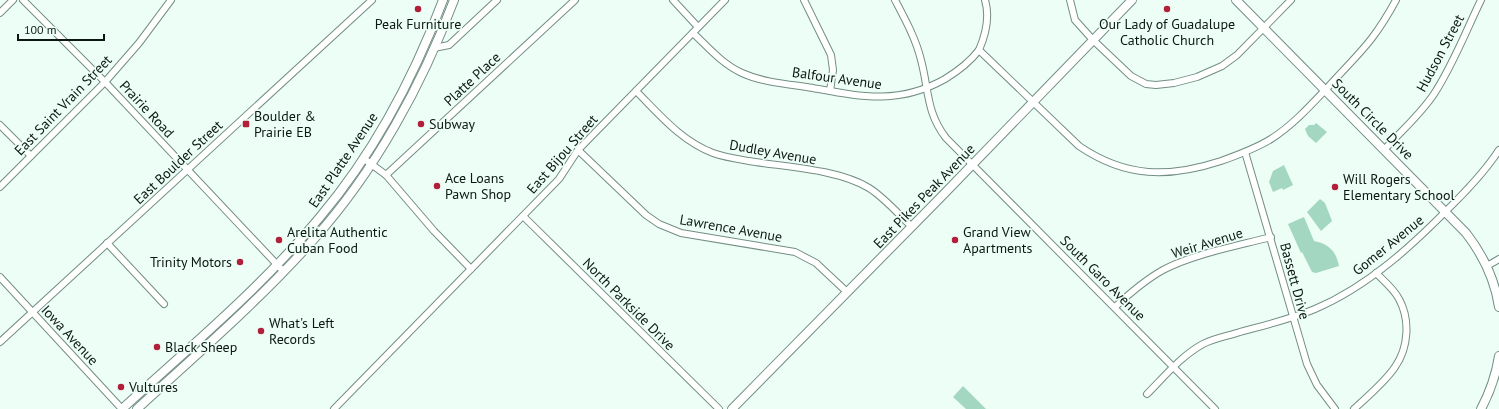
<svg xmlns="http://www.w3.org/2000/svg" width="1499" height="409" viewBox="0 0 1499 409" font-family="'PT Sans',sans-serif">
<rect width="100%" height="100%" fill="#ecfef6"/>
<g fill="#a3d7c2">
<polygon points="1316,123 1327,132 1316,143 1308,136 1305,129 1309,125 1314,125"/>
<polygon points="1284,165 1293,185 1283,190 1282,188 1273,192 1269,182 1273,171"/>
<polygon points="1320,199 1325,203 1332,221 1321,231 1307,212"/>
<path d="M1304,217L1314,241C1329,244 1336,251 1339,266L1316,273L1312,272L1302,252L1301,253L1288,224Z"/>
<polygon points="963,386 986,409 966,409 953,397"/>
</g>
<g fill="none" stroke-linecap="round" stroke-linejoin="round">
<defs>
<g id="minor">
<polyline points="23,0 105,82 284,272"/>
<polyline points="673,0 698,27"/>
<polyline points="804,0 831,55 833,70 830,91"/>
<path d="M895,0C905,19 916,39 921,60C929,90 926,112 946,138L1215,409"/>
<path d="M985,0C990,17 986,34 979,50L1079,146C1126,178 1169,178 1221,161C1238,155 1255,149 1271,139C1293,125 1311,105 1329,86C1343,70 1359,55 1372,38C1381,26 1389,13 1396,0"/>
<polyline points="1070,0 1075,20 1093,40 1131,76 1146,84 1156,85 1174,83 1197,77 1222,66 1237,55 1291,0"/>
<polyline points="0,13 13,0"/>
<path d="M693,33C708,47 722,64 742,73C762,82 785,84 807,87C858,96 897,106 945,79C958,71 970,62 979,50"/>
<polyline points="434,48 449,45 497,0"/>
<path d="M636,91C659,114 681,141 713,153C724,157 737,159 749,161C785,167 838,169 869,188C885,198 898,214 912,227"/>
<polyline points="0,125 31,156"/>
<path d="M1385,149C1401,131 1420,115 1434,94C1453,65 1466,31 1481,0"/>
<polyline points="578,150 646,215 659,224 681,233 795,252 816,263 847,292"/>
<polyline points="1245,152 1307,364 1317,385 1335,409"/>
<polyline points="363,158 386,175 434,231 471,269"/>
<polyline points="386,175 575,0"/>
<polyline points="0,187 105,82 139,43 171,0"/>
<polyline points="523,216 719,409"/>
<polyline points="107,243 164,304"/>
<polyline points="1487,266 1499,259"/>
<polyline points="0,277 122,409"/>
<path d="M1115,307C1130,293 1145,280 1163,270C1193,254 1237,246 1271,237"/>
<polyline points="0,342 372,0"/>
<path d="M1147,394C1164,377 1181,356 1203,344C1215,338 1228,336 1240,332C1266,325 1291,319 1315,309C1369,286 1414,244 1454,203C1471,186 1486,170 1499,150"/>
<polyline points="334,409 559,179 578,150 725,0"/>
<path d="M1354,409C1368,396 1385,382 1395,367C1409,347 1410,319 1399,299C1394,289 1384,281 1376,273"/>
</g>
<g id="major">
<path d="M1236,0L1466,233C1483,255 1495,280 1499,307"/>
<path d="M122,409C190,347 261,288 320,217C373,154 414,77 443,0"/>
<path d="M137,409C197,354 260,300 314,239C375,171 422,85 454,0"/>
<polyline points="732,409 941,197 1132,0"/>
<path d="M1481,409C1490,392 1496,375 1499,356"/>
</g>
</defs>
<use href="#minor" stroke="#738e83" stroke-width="8"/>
<use href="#major" stroke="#738e83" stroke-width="10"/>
<use href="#minor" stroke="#fff" stroke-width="6"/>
<use href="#major" stroke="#fff" stroke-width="8"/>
</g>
<g fill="#b21f39" stroke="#ecfef6" stroke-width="1.5">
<circle cx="418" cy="9" r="4"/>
<circle cx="1167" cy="9" r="4"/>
<rect x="242" y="120" width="8" height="8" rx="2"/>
<circle cx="421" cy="124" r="4"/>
<circle cx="437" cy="186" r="4"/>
<circle cx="1335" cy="187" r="4"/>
<circle cx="279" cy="240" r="4"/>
<circle cx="955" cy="240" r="4"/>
<circle cx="240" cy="262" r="4"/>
<circle cx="261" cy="331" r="4"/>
<circle cx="157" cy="347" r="4"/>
<circle cx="121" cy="387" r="4"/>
</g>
<g text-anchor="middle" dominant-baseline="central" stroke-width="3.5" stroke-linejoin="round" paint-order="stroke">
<g font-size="14" fill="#0c1713" stroke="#ecfef6" text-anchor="start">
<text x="418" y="24" text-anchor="middle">Peak Furniture</text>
<text x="1167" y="24" text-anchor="middle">Our Lady of Guadalupe<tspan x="1167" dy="16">Catholic Church</tspan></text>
<text x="254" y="116">Boulder &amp;<tspan x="254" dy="16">Prairie EB</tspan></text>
<text x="429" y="124">Subway</text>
<text x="445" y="178">Ace Loans<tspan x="445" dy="16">Pawn Shop</tspan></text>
<text x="1343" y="179">Will Rogers<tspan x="1343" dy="16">Elementary School</tspan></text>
<text x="287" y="232">Arelita Authentic<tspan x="287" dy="16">Cuban Food</tspan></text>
<text x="963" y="232">Grand View<tspan x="963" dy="16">Apartments</tspan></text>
<text x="232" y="262" text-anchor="end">Trinity Motors</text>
<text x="269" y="323">What's Left<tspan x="269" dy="16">Records</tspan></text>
<text x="165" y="347">Black Sheep</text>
<text x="129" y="387">Vultures</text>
</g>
<g font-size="14" fill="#0c1713" stroke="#ecfef6">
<text transform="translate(1440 53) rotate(-62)">Hudson Street</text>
<text transform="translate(837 78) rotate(8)">Balfour Avenue</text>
<text transform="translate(472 79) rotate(-43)">Platte Place</text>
<text transform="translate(63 105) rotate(-46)">East Saint Vrain Street</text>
<text transform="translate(147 109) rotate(47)">Prairie Road</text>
<text transform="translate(1373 119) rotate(45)">South Circle Drive</text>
<text transform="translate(773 152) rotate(10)">Dudley Avenue</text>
<text transform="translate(562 154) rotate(-49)">East Bijou Street</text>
<text transform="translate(343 160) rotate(-56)">East Platte Avenue</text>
<text transform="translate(178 162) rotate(-43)">East Boulder Street</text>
<text transform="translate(924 196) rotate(-46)">East Pikes Peak Avenue</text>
<text transform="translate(731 228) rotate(10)">Lawrence Avenue</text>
<text transform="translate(1207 243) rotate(-17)">Weir Avenue</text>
<text transform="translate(1388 245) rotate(-39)">Gomer Avenue</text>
<text transform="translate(1103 278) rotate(45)">South Garo Avenue</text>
<text transform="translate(1295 281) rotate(75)">Bassett Drive</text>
<text transform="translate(629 304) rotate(45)">North Parkside Drive</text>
<text transform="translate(70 335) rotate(47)">Iowa Avenue</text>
</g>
</g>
<path d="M18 34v6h86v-6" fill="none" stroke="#0c1713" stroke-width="2"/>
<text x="24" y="34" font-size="12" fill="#0c1713" stroke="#ecfef6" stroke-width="3" paint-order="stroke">100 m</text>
</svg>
